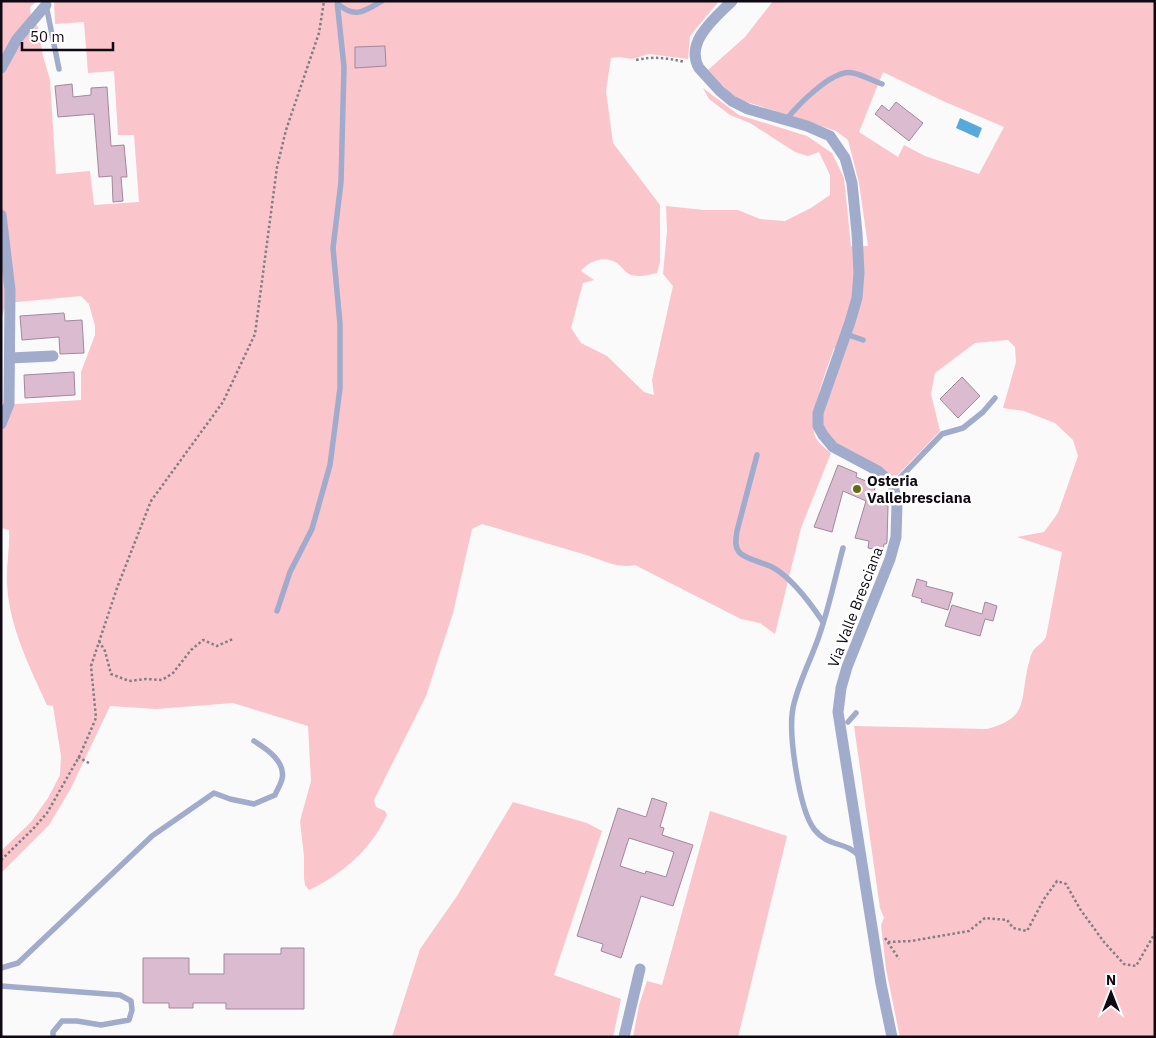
<svg xmlns="http://www.w3.org/2000/svg" width="1156" height="1038" viewBox="0 0 1156 1038" font-family="'IBM Plex Sans',sans-serif">
<rect width="100%" height="100%" fill="#fafafa"/>
<g fill="#fac5cb" fill-rule="evenodd">
<path d="M1,1H37L30,7L31,17L38,27L43,56L50,80L56,174L90,171L94,205L139,202L134,135H118L114,71L88,73L84,22L55,24L54,1H331L335,4L339,1H719L690,36L688,59L649,54L632,59L620,57L611,58L606,91L613,143L660,205V262L657,273C648,275 638,278 629,274C624,271 621,266 617,263C604,255 589,261 581,271L594,280L583,283L571,328L581,343L607,356L644,392L654,395L652,380L673,286L663,274L667,231L666,206L704,210H738L760,219L785,221L811,208L830,195V175L819,152L808,156L795,152L750,123L730,115L709,99L703,88L739,115L807,136L832,153L844,178L851,246H868L859,183L848,140L836,131L741,100L730,93L708,70L745,37L773,1H1155V1037H900L898,1028L886,969L881,925L884,918L880,908L854,726L987,729C1029,718 1020,701 1028,666C1030,662 1030,655 1033,651C1036,646 1042,644 1046,637L1062,552L1017,537L1044,532L1058,513L1078,456L1073,440L1055,423L1024,411L1003,408L1016,362L1015,347L1008,340L975,343L935,373L931,394L940,431L893,480L840,448L823,430L822,412L840,354L834,348C827,369 808,416 815,436C818,443 825,448 831,453L801,528L775,634L760,623L741,619L635,565C616,569 601,559 583,554C550,544 516,534 482,524L472,529L453,613L426,696L374,800L376,807L385,811L387,815C371,849 343,874 309,890L305,885L304,878V856L300,821L311,781L308,726L233,703L156,709L110,706L70,790L49,825L1,873V851L31,822L48,798L60,775L61,756L53,706L47,705C30,668 9,626 7,584C6,566 10,548 9,530L1,528V405L81,400V372L95,335V326L89,304L81,296L6,303L1,320ZM883,72L943,101L1004,127L979,174L925,156L904,145L898,157L859,132Z"/>
<polygon points="513,802 587,823 602,831 554,975 621,999 613,1037 392,1037 420,949 457,896"/>
<polygon points="710,811 787,836 738,1037 633,1037 639,1005 647,981 662,985"/>
</g>
<polygon fill="#56a9da" points="960,118 982,128 978,138 956,128"/>
<g fill="#dabbd0" stroke="#a4879b" fill-rule="evenodd">
<polygon points="385,46 386,66 355,68 355,47"/>
<polygon points="72,84 73,97 91,95 91,88 107,87 111,146 124,145 127,177 121,177 123,201 113,202 112,176 99,177 94,114 58,117 55,86"/>
<polygon points="896,102 923,123 909,141 875,114 882,105 889,111"/>
<polygon points="64,313 65,321 82,320 84,353 60,354 59,337 22,340 20,316"/>
<polygon points="74,372 75,395 25,398 24,375"/>
<polygon points="962,377 980,396 958,418 940,399"/>
<polygon points="838,465 857,473 856,477 876,485 871,500 888,506 887,542 886,544 884,544 883,551 868,548 869,541 855,538 866,501 843,491 832,532 814,527"/>
<polygon points="917,579 927,582 926,586 953,593 948,610 921,602 922,599 912,596"/>
<polygon points="985,602 997,606 993,621 985,619 980,636 945,626 952,605 982,614"/>
<path d="M652,798L667,803L660,827L664,828L662,835L693,845L673,906L641,896L621,958L601,951L603,944L577,936L618,808L646,817ZM629,838L674,852L666,877L646,871L645,874L620,866Z"/>
<polygon points="281,948 304,948 304,1009 226,1009 226,1003 193,1003 193,1008 169,1008 169,1003 143,1003 143,958 189,958 189,974 224,974 224,954 281,954"/>
</g>
<g fill="none" stroke-linecap="round" stroke-linejoin="round">
<g stroke="#807e83" stroke-width="2.5" stroke-dasharray="2.5 2.5" stroke-linecap="butt">
<path d="M636,60C655,56 666,58 685,62"/>
<polyline points="99,641 105,651 111,674 129,681 146,679 162,680 173,673 191,650 203,640 217,646 233,639"/>
<polyline points="78,757 89,763"/>
<polyline points="1,860 32,830 47,813 80,755 96,718 91,666 117,588 151,501 223,402 255,334 277,167 286,130 319,33 324,1"/>
<polyline points="885,938 899,959"/>
<polyline points="888,942 911,941 969,931 985,918 1007,920 1013,928 1027,931 1044,899 1057,881 1066,884 1080,909 1104,942 1124,964 1136,966 1155,933"/>
</g>
<g stroke="#a1accd" stroke-width="5.5">
<path d="M338,4C355,19 365,11 382,1"/>
<polyline points="46,5 59,69"/>
<path d="M785,121C797,106 833,68 853,73C863,75 873,81 882,84"/>
<polyline points="846,334 863,340"/>
<path d="M757,455L737,531C736,538 734,547 740,553C746,559 764,563 772,567C791,577 811,604 823,622"/>
<polyline points="893,485 942,434 963,428 983,412 995,398"/>
<path d="M843,548C835,578 829,608 819,636C811,660 798,683 793,708C788,733 799,809 814,829C829,848 846,841 859,856"/>
<polyline points="277,611 290,572 312,529 330,465 340,388 340,324 333,248 341,182 344,67 337,1"/>
<polyline points="848,722 856,713"/>
<path d="M1,968L18,963L152,836L214,793L230,799L254,804L275,795C277,790 281,784 282,779C286,762 267,749 254,741"/>
<polyline points="1,986 120,995 131,1001 132,1010 129,1020 101,1025 77,1021 62,1021 53,1032 53,1037"/>
</g>
<g stroke="#a1accd" stroke-width="11">
<path d="M732,1C716,17 684,42 699,68L720,91L732,101L748,109L807,126L830,136L845,158L852,183L857,233L859,273L857,298L850,322L818,413V426L823,435L833,447L878,471L893,485L897,503L896,537L890,559L847,667L841,688L838,712L881,984L892,1037"/>
<polyline points="1,68 17,39 46,5"/>
<polyline points="1,215 10,290 9,404 1,424"/>
<polyline points="10,358 53,356"/>
<polyline points="624,1037 640,969"/>
</g>
</g>
<circle fill="#676b0c" stroke="#fff" stroke-width="2" cx="857" cy="489" r="5"/>
<g text-anchor="middle" dominant-baseline="central" stroke-width="5" stroke-linejoin="round" paint-order="stroke">
<g font-size="15" font-weight="bold" fill="#0e0913" stroke="#fff" text-anchor="start">
<text x="867" y="480">Osteria<tspan x="867" dy="17">Vallebresciana</tspan></text>
</g>
<g font-size="15" fill="#0e0913" stroke="#fff">
<text transform="translate(855 607) rotate(-69)">Via Valle Bresciana</text>
</g>
</g>
<rect width="1156" height="1038" fill="none" stroke="#0e0913" stroke-width="5"/>
<g transform="translate(1111 993)" stroke="#ffffff" stroke-width="4" paint-order="stroke">
<path d="M0-4L9 19L0 12L-9 19Z" fill="#0e0913"/>
<text y="-8" font-size="14" font-weight="bold" text-anchor="middle" fill="#0e0913">N</text>
</g>
<path d="M22 42v8h91v-8" fill="none" stroke="#0e0913" stroke-width="2.5"/>
<text x="30" y="42" font-size="15" fill="#0e0913" stroke="#ffffff" stroke-width="4" paint-order="stroke">50 m</text>
</svg>
